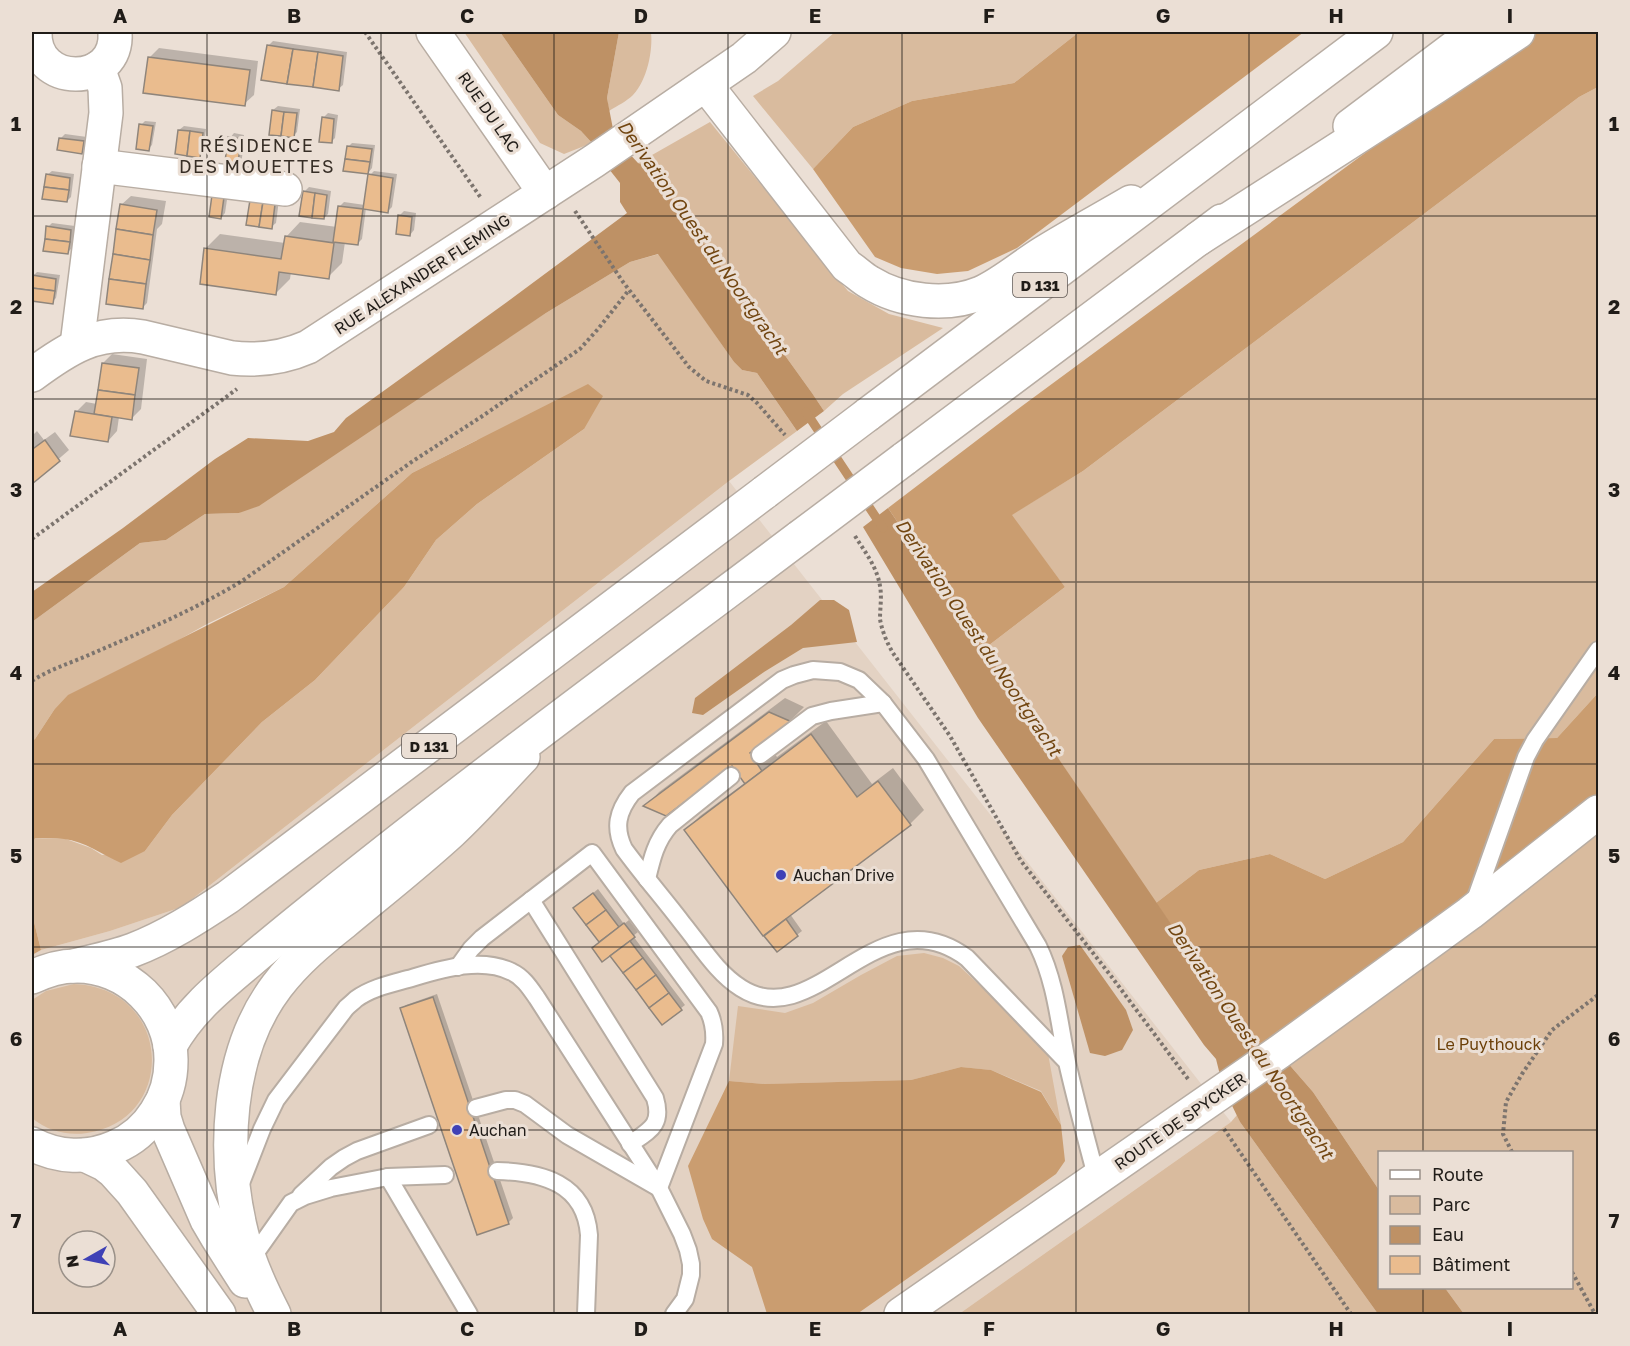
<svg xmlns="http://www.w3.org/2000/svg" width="1630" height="1346" viewBox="0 0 1630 1346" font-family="'Golos Text',sans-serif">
<rect width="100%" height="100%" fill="#ebdfd5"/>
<path fill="#e3d2c3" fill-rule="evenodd" d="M729,481L1231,1122L959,1314H32V955L41,950L110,931L182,907ZM69,1241H105V1277H69Z"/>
<g fill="#d9bb9e">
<polygon points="464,32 500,32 558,115 581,131 592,143 564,154 540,143"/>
<path d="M619,32H651C653,51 647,80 633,95C627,101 617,106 609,111L607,98Z"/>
<polygon points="835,32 1079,32 1014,83 912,101 853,127 813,169 753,96 778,81"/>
<polygon points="1598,87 1598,693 1557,738 1494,739 1403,842 1325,879 1270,854 1199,870 1156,903 984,649 1065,587 1011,515 1083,471 1579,97"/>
<polygon points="710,122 848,291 889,314 943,328 843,394 824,411 812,393 650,168 638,163"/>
<polygon points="659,254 734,362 742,370 757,373 797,431 729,481 182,907 110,931 41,950 32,914 32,847 35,838 66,839 91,848 102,855 145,851 172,815 262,722 315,680 404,587 436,540 477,504 584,429 477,440 412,473 284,587 207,624 54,710 35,739 32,741 32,622 140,543 166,540 205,514 239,513 546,313 630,262"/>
<polygon points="1598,824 1598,1314 1464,1314 1445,1288 1572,1288 1572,1152 1380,1152 1379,1190 1313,1092 1286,1061"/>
<polygon points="924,953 943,958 959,966 1047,1048 1061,1125 1041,1091 991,1070 961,1067 911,1080 765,1084 729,1081 738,1006 785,1013 813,1003 861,975 897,956"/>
<path d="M74,984C173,988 178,1120 87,1133C67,1136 48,1131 32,1118V1000L46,991Z"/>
<polygon points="1237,1115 1240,1122 1378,1314 959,1314 1231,1122"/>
</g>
<g fill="#ca9d70">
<polygon points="1079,32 1304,32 1017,248 968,271 937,274 901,268 875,257 813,169 853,127 912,101 1014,83"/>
<polygon points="1535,32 1598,32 1598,87 1579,97 1083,471 1012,515 1065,587 984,649 888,508 1022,406 1380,142"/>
<path d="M588,384L603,396L584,429L477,504L436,540L404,587L315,680L262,722L172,815L145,851L121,863C103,855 84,841 64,839C55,838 45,838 35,838L32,847V741L35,739L54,710L68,695L284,587L412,473Z"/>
<polygon points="1598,693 1598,824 1286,1061 1247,1034 1156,903 1199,870 1270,854 1325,879 1403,842 1494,739 1557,738"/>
<polygon points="32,914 41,950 32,955"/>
<polygon points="961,1067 991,1070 1041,1092 1061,1125 1065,1161 1056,1174 857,1314 767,1314 752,1267 712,1239 703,1219 688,1166 729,1081 765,1084 911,1080"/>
</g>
<g fill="#be9165">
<polygon points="500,32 619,32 607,98 613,129 592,143 581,131 558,115"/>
<polygon points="626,150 638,163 650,168 812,393 824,411 797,431 757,373 742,370 734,362 658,254 630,262 546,313 259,506 239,513 205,514 166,540 140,543 32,622 32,592 123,528 215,459 248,438 308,441 334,432 346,418 507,302 627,213 620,202 620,183 605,164"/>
<polygon points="888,508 1246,1034 1286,1061 1313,1092 1379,1190 1380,1288 1445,1288 1464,1314 1378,1314 1240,1122 1223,1087 1216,1059 1204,1045 978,718 863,527"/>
<polygon points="820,600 834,600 849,610 857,642 803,648 764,672 703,715 692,713 695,698 791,625"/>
<polygon points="1080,945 1126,1010 1133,1030 1122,1050 1105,1056 1090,1053 1062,956 1068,947"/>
</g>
<g fill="#0003">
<polygon points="273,41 347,52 343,85 338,89 268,46"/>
<polygon points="159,48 258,61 254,95 244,104 149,58"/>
<polygon points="278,106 300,109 297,132 293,136 273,110"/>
<polygon points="328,113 338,115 335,138 331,142 323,118"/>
<polygon points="145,121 156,122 152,145 148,149 141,125"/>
<polygon points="184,126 206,129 203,152 199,156 179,130"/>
<polygon points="234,133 244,135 242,158 237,162 230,138"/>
<polygon points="65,134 87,137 86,148 82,152 61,138"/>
<polygon points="352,143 375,145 372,168 368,173 348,147"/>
<polygon points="52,171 74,174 71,197 67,201 47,175"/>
<polygon points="374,171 397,174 392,207 388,211 366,208 362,239 357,244 345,242 342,263 328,277 291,272 290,279 275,294 206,248 220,234 285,243 286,237 300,222 337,227 340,206 344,202 365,205 370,175"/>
<polygon points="309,187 331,191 328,214 324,218 304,192"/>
<polygon points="228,193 225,213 221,218 213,196"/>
<polygon points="131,196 166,201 162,224 157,229 147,303 142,308 121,205"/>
<polygon points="256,197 279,200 276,223 271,227"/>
<polygon points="404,211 416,213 414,230 410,235 399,216"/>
<polygon points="52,223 75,226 72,248 67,253 48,227"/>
<polygon points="37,272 60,275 56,298 52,302 32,299 33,276"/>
<polygon points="112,354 147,359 141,409 131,419 119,417 117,431 108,441 76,412 86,402 97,404 103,363"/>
<polygon points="37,431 44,440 55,432 69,450 32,482 32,436"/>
<polygon points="785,698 804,707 791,720 765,740 777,757 826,721 872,784 893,768 924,810 910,824 790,914 802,931 777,950 771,931 686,830 700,816 746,782 733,764 646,806 659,792"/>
<polygon points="598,889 624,924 629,920 638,932 633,936 685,1005 662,1023 575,908"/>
<polygon points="437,994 513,1218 509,1222 477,1233 401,1009 406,1005"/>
</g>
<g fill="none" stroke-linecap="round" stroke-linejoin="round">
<polyline stroke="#be9165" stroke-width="9" points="806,412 883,528"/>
</g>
<g fill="#eabc8e" stroke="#8f857b" stroke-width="1.5">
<polygon points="267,45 293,49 287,84 261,80"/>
<polygon points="293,49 318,52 313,87 287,84"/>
<polygon points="318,52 343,56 339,91 313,87"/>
<polygon points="148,57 250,70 245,106 143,93"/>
<polygon points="272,110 284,112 281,136 269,135"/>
<polygon points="284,112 297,113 294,138 281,136"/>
<polygon points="322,117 334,119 332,143 319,142"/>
<polygon points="139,124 153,126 149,151 136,149"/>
<polygon points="178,130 190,131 187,156 175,154"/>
<polygon points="190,131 203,133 200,158 187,156"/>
<polygon points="228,137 241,139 238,163 225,162"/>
<polygon points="59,138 84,141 82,154 57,150"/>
<polygon points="347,146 372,149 370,162 345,159"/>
<polygon points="345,159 370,162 368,174 343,171"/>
<polygon points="46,174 70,178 69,190 44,187"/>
<polygon points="368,174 393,178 388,213 363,209"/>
<polygon points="44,187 69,190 67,202 42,199"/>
<polygon points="303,191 315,193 312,218 299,216"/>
<polygon points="315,193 327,195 324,219 312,218"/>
<polygon points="212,195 224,197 221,219 209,217"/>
<polygon points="250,200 263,202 259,227 246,225"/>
<polygon points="263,202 275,204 272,229 259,227"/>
<polygon points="120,204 157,210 153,235 116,229"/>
<polygon points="338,206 363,209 358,245 333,242"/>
<polygon points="398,215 412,217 410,236 396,234"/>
<polygon points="46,226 71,230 70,242 45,239"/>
<polygon points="116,229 153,235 150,260 113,254"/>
<polygon points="285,236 334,243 329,279 279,272 276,295 200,284 204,248 281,259"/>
<polygon points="45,239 70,242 68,254 43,251"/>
<polygon points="113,254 150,260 146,284 109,279"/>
<polygon points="32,275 56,279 55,291 32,288"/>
<polygon points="109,279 146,284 143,309 106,304"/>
<polygon points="32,288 55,291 53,304 32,301"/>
<polygon points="102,363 139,368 135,395 98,390"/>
<polygon points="98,390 135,395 132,420 94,414"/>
<polygon points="75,411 112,417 108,442 70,436"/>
<polygon points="45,440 60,461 32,484 32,446 34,448"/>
<polygon points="769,712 792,722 750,753 762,771 745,784 732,766 666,816 643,806"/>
<polygon points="811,734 857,797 878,781 911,825 763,936 684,830"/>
<polygon points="593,893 606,910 586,925 573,908"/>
<polygon points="606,910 619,927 599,942 586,925"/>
<polygon points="786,919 798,936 777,952 764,936"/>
<polygon points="624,923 635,937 602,962 592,948"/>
<polygon points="630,941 643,958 623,973 610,956"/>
<polygon points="643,958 656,975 636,990 623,973"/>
<polygon points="656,975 669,993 649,1008 636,990"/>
<polygon points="669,993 682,1010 662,1025 649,1008"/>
<polygon points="433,997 509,1224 477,1235 400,1008"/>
</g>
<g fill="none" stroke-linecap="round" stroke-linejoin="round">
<defs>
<g id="lane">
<polyline points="760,755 812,716 831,711 883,703"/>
<path d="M647,879C652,858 656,841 670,825L731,776"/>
<path d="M531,900L655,1098C663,1125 650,1130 630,1144"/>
<polyline points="1474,903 1526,757 1535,740 1598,650"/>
<path d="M458,967L471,949L482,938L592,853L709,1012C714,1023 715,1032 714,1044L659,1188L567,1135L525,1104L515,1100H506L476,1108"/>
<path d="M1067,1062L967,958C877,891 816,1036 741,988C717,973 701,946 683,924C664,899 643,875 624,849C614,828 617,812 632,793L782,680L794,675L813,670L840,672L859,680L883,703L926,759L1038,946C1056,983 1059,1023 1067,1062C1076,1102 1087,1141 1097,1180"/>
<path d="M497,1171C542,1172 585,1183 589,1235L586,1314"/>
<polyline points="388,1177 469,1314"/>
<path d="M241,1183L262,1129L276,1100L346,1008C349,1005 353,1002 356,999C371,988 390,984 408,979C439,970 480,956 512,972C523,977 530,988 537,998L659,1188L682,1234L688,1250L691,1264V1275L685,1299L674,1314"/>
<polyline points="301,1195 331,1167 344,1158 357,1151 429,1125"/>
<polyline points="250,1261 291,1203 305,1196 331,1188 388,1177 445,1175"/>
</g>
<g id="street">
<path d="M35,32C33,88 119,88 115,32"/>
<polyline points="433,32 545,193"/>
<path d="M706,85L847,266C855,271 862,278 869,282C901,302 947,307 981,293C1003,283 1022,266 1043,253C1072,235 1102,219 1131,202"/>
<polyline points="99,166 285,189"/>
<polyline points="77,345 106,113 105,88 98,68"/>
<path d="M32,375C67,349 97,329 143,337L232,358C259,361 283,358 308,347L594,161L744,58L774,32"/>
<polyline points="163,1100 164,1117 168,1130 207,1220 217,1237 245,1281"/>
<polyline points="85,1155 104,1164 113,1171 132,1192 219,1314"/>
<path d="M274,1314C261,1289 249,1263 242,1235C222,1155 226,1053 277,986C296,961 319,942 343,923C379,893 416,864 451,832C476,809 499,782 523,757"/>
<polyline points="901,1314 1279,1052 1470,913 1598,812"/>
</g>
<g id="primary">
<polyline points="1350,126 1475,32"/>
<polyline points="867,415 1376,32"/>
<polyline points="904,459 1222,221"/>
<path d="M74,966C94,961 114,957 133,950C167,937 198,917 228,897L765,492"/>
<path d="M32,977C45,971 60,966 75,966C127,965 172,1009 171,1061C171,1079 166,1097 156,1112C146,1128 132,1140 115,1147C88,1159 58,1158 32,1144"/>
<path d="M170,1046C189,1011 220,986 250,961C279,936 308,913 338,889C489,768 646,653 800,537"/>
</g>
<polyline id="highway" points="1198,239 1435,87 1518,32"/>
</defs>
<use href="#lane" stroke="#b8ada3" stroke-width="20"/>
<use href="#street" stroke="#b8ada3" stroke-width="36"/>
<use href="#primary" stroke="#b8ada3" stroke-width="36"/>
<use href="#highway" stroke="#b8ada3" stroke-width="36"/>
<g stroke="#7c746e" stroke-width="4" stroke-dasharray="3 3" stroke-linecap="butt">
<polyline points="365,32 481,198"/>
<polyline points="575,211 623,282 689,367 706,381 748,395 757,403 785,435"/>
<path d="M855,536C865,552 877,567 880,586C882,597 880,608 880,619C882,631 887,643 893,653L950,736L1021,861L1111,976L1188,1079"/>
<polyline points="32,539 237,389"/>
<path d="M32,681C50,669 71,663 91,654C142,632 194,610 242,581L413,461L481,417L580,349L598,329L629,290"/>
<polyline points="1224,1129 1351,1314"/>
<polyline points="1512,1152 1503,1134 1506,1102 1522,1074 1552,1030 1598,995"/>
<polyline points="1572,1272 1595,1314"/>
</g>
<use href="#lane" stroke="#fff" stroke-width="16"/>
<use href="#street" stroke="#fff" stroke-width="33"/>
<use href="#primary" stroke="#fff" stroke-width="33"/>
<use href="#highway" stroke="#fff" stroke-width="33"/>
<defs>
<g id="primary-bridge">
<polyline points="765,492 867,415"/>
<polyline points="800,537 904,459"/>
</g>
</defs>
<use href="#primary-bridge" stroke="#b8ada3" stroke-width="36" stroke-linecap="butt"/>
<use href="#primary-bridge" stroke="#fff" stroke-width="33"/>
</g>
<path fill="none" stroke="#201c18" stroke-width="1.5" stroke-opacity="0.55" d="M207,32V1314M381,32V1314M554,32V1314M728,32V1314M902,32V1314M1076,32V1314M1249,32V1314M1423,32V1152M32,216H1598M32,399H1598M32,582H1598M32,764H1598M32,947H1598M32,1130H1598M1423,1288V1314"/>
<g fill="#3f41b6" stroke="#ebdfd5" stroke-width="2">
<circle cx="781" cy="875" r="6"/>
<circle cx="457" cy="1130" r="6"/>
</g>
<g text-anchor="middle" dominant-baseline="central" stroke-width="6" stroke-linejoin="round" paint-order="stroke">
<g fill="#ebdfd5" stroke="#5d5651" stroke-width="1.5">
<rect x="1013" y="273" width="54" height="24" rx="4.5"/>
<rect x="402" y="734" width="54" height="24" rx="4.5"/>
</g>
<g font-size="15" font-weight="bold" fill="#201c18">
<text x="1040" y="285">D 131</text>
<text x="429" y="746">D 131</text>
</g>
<g font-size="16" fill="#201c18" stroke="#ebdfd5">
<text transform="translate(489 112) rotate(55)">RUE DU LAC</text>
<text transform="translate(422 274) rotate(-33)">RUE ALEXANDER FLEMING</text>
<text transform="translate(1180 1121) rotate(-35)">ROUTE DE SPYCKER</text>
</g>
<g font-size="16" fill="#201c18" stroke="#ebdfd5" text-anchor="start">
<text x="793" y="875">Auchan Drive</text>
<text x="469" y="1130">Auchan</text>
</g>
<g font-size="16" fill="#6b3f07" stroke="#ebdfd5">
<text x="1489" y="1044">Le Puythouck</text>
</g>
<g font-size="18" letter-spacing="1.5" fill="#372e26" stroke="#ebdfd5">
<text x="257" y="145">RÉSIDENCE<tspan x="257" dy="21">DES MOUETTES</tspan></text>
</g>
<g font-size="18" font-style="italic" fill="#724611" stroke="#ebdfd5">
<text transform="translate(703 237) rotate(55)">Derivation Ouest du Noortgracht</text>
<text transform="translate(979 637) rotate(56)">Derivation Ouest du Noortgracht</text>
<text transform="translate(1251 1040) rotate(56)">Derivation Ouest du Noortgracht</text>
</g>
</g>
<rect width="1630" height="1346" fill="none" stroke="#ebdfd5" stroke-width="66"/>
<rect x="1378" y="1151" width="195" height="138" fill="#ebdfd5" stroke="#9a9189" stroke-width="1.5"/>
<rect x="1390" y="1170" width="30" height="9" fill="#ffffff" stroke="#9a9189" stroke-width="1.5"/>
<text x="1432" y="1181" font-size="18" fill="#201c18">Route</text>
<rect x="1390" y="1196" width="30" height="18" fill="#d9bb9e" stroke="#9a9189" stroke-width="1.5"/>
<text x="1432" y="1211" font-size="18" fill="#201c18">Parc</text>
<rect x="1390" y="1226" width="30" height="18" fill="#be9165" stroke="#9a9189" stroke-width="1.5"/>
<text x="1432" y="1241" font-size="18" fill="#201c18">Eau</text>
<rect x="1390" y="1256" width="30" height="18" fill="#eabc8e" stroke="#9a9189" stroke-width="1.5"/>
<text x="1432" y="1271" font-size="18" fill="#201c18">Bâtiment</text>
<g transform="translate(87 1259) rotate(261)"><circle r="28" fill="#ebdfd5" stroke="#9a9189" stroke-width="1.5"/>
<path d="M0-4.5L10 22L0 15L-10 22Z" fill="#3f41b6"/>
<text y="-9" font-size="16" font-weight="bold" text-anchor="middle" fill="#201c18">N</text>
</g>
<rect x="33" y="33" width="1564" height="1280" fill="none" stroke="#201c18" stroke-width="2"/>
<g font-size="20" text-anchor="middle" font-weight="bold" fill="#201c18">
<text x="120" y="23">A</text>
<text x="294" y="23">B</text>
<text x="467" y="23">C</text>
<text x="641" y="23">D</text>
<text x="815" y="23">E</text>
<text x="989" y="23">F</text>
<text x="1163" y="23">G</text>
<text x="1336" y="23">H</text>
<text x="1510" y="23">I</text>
<text x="16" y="131">1</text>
<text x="1614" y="131">1</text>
<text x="16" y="314">2</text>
<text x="1614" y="314">2</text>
<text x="16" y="497">3</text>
<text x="1614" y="497">3</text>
<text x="16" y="680">4</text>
<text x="1614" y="680">4</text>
<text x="16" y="863">5</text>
<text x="1614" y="863">5</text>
<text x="16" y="1046">6</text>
<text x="1614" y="1046">6</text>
<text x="16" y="1228">7</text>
<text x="1614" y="1228">7</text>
<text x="120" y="1336">A</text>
<text x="294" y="1336">B</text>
<text x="467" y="1336">C</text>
<text x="641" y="1336">D</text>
<text x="815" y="1336">E</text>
<text x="989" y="1336">F</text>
<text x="1163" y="1336">G</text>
<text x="1336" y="1336">H</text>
<text x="1510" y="1336">I</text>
</g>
</svg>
